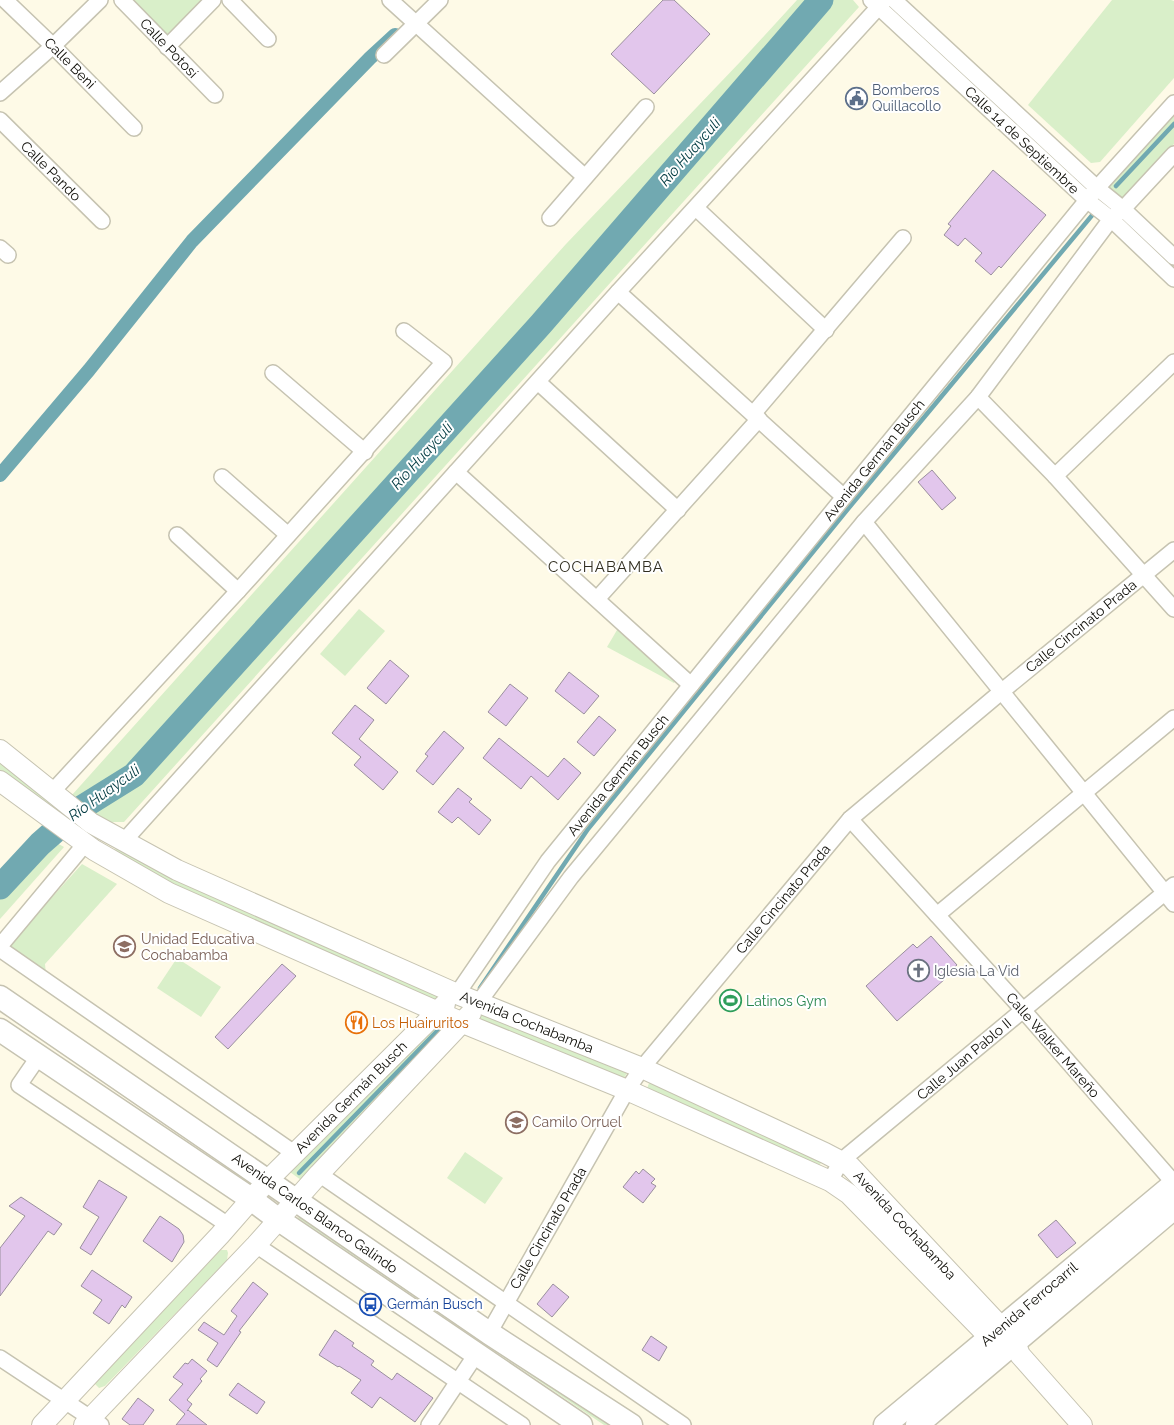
<svg xmlns="http://www.w3.org/2000/svg" width="1174" height="1425" viewBox="0 0 1174 1425" font-family="Raleway,sans-serif">
<rect width="100%" height="100%" fill="#fefae7"/>
<g fill="#d9efc9">
<polygon points="133,0 206,0 171,38"/>
<polygon points="797,0 853,0 859,7 124,822 105,822 72,795 566,244 741,61"/>
<polygon points="1112,0 1171,0 1174,1 1174,78 1100,162 1091,163 1028,105"/>
<polygon points="1174,114 1174,144 1122,200 1107,186"/>
<polygon points="359,609 385,631 345,676 320,654"/>
<polygon points="620,625 678,676 674,683 607,647"/>
<polygon points="0,760 87,828 83,834 0,772"/>
<polygon points="39,833 64,847 0,919 0,873"/>
<polygon points="118,846 437,995 438,998 435,1001 187,893 114,851"/>
<polygon points="82,864 117,884 45,964 46,974 7,947"/>
<polygon points="177,958 221,987 201,1017 157,988"/>
<polygon points="484,1013 627,1073 624,1078 481,1022 481,1015"/>
<polygon points="434,1022 447,1028 301,1180 290,1172 292,1166"/>
<polygon points="649,1083 654,1084 821,1162 820,1165 647,1089"/>
<polygon points="465,1152 503,1178 485,1204 447,1178"/>
<polygon points="300,1215 611,1425 604,1425 298,1218"/>
<polygon points="221,1250 227,1250 228,1253 227,1260 105,1386 99,1388 95,1384 97,1379"/>
</g>
<g fill="none" stroke-linecap="round" stroke-linejoin="round">
<g stroke="#71a9b1" stroke-width="4.5">
<polyline points="1116,186 1174,124"/>
<polyline points="480,988 588,829 852,504 1094,213"/>
<polyline points="299,1173 442,1026"/>
</g>
<polyline stroke="#71a9b1" stroke-width="14" points="0,475 89,370 192,241 370,58 395,35"/>
<polyline stroke="#71a9b1" stroke-width="25" points="0,887 40,844 81,808 134,775 541,324 821,0"/>
</g>
<g fill="#e2c6ec" stroke="#9a8f9e">
<polygon points="663,0 674,0 710,34 654,94 611,54"/>
<polygon points="993,170 1046,215 1001,268 999,266 991,275 975,261 982,253 965,238 958,246 944,235 951,226 948,224"/>
<polygon points="932,470 956,498 942,510 918,482"/>
<polygon points="390,660 409,676 386,704 367,688"/>
<polygon points="569,672 599,696 584,714 555,691"/>
<polygon points="510,684 528,698 506,726 488,712"/>
<polygon points="355,705 374,720 359,739 398,772 383,790 354,765 361,757 332,733"/>
<polygon points="599,716 616,730 594,756 577,742"/>
<polygon points="444,731 464,748 433,785 416,771 428,756 425,754"/>
<polygon points="499,738 548,777 564,758 581,773 558,800 531,776 521,789 483,758"/>
<polygon points="458,788 472,799 469,802 491,820 479,835 458,817 452,823 438,812"/>
<polygon points="931,936 957,965 943,977 945,979 897,1021 866,986 913,944 917,948"/>
<polygon points="282,964 296,976 228,1049 215,1037"/>
<polygon points="643,1169 655,1179 651,1183 656,1186 643,1203 623,1187 636,1171 639,1174"/>
<polygon points="99,1180 127,1197 91,1255 80,1248 99,1217 83,1207"/>
<polygon points="21,1197 62,1224 54,1235 48,1231 0,1296 0,1248 25,1216 9,1206"/>
<polygon points="160,1216 179,1229 183,1235 184,1242 172,1262 143,1241"/>
<polygon points="1056,1220 1076,1243 1057,1258 1038,1235"/>
<polygon points="92,1270 132,1297 125,1308 122,1305 109,1324 93,1313 102,1300 81,1286"/>
<polygon points="253,1282 268,1294 239,1331 241,1332 217,1367 207,1360 218,1343 198,1330 204,1322 224,1335 237,1316 231,1311"/>
<polygon points="553,1284 569,1297 552,1317 537,1304"/>
<polygon points="335,1330 354,1343 352,1346 374,1361 371,1365 392,1380 397,1373 433,1398 415,1422 380,1397 372,1408 351,1393 361,1380 339,1366 338,1367 319,1355"/>
<polygon points="651,1336 667,1347 659,1361 642,1350"/>
<polygon points="192,1359 207,1371 200,1379 202,1381 187,1400 192,1404 187,1411 188,1410 207,1425 176,1425 185,1414 169,1400 183,1384 173,1377 185,1363 188,1364"/>
<polygon points="238,1383 265,1402 257,1414 229,1395"/>
<polygon points="138,1398 154,1410 143,1425 130,1425 122,1419"/>
</g>
<g fill="none" stroke-linecap="round" stroke-linejoin="round">
<defs>
<g id="minor">
<polyline points="5,0 53,46 134,128"/>
<polyline points="122,0 215,95"/>
<polyline points="230,0 268,39"/>
<polyline points="390,0 585,177"/>
<polyline points="871,0 1088,201 1111,219 1174,279"/>
<polyline points="894,0 1097,188 1123,209 1174,257"/>
<polyline points="167,47 213,0"/>
<polyline points="384,55 440,0"/>
<polyline points="0,93 53,46 100,0"/>
<polyline points="0,120 102,221"/>
<polyline points="696,208 826,330"/>
<polyline points="550,218 646,107"/>
<polyline points="0,248 8,255"/>
<polyline points="618,292 844,497"/>
<polyline points="273,373 365,452"/>
<polyline points="538,382 678,510"/>
<polyline points="978,397 1055,476 1174,609"/>
<polyline points="753,414 903,238"/>
<polyline points="456,472 691,685"/>
<polyline points="1055,476 1174,362"/>
<polyline points="222,477 288,535"/>
<polyline points="864,522 1174,904"/>
<polyline points="177,535 238,591"/>
<polyline points="597,599 759,419"/>
<polyline points="52,792 238,591 444,362 404,331"/>
<polyline points="850,819 1023,1010 1174,1183"/>
<polyline points="124,841 618,292 885,0"/>
<polyline points="937,915 1174,718"/>
<polyline points="0,946 85,844"/>
<polyline points="0,949 294,1153"/>
<polyline points="457,994 548,861 844,497 1097,188 1174,103"/>
<polyline points="479,1002 571,877 864,522 978,397 1111,219 1123,209 1174,154"/>
<polyline points="39,1056 19,1085 228,1225"/>
<polyline points="319,1174 683,1425"/>
<polyline points="830,1181 841,1161 1174,885"/>
<polyline points="256,1245 522,1425"/>
<polyline points="489,1333 627,1090 642,1068 850,819 1001,692 1174,550"/>
<polyline points="0,1358 101,1425"/>
<polyline points="429,1425 477,1353"/>
</g>
<g id="major">
<polyline points="0,750 91,823 177,870 457,994 642,1068 825,1153 850,1166 1015,1342 1020,1355 1082,1425"/>
<polyline points="0,781 94,850 169,893 463,1023 627,1090 830,1181 849,1194 1000,1348"/>
<polyline points="42,1425 220,1235 268,1180 445,1004"/>
<polyline points="84,1425 256,1245 319,1174 471,1013"/>
</g>
<g id="highway">
<polyline points="0,997 489,1333 631,1425"/>
<polyline points="0,1030 251,1199 279,1220 581,1425"/>
<polyline points="885,1425 1174,1184"/>
<polyline points="917,1425 1174,1208"/>
</g>
</defs>
<use href="#minor" stroke="#c6c3b1" stroke-width="18"/>
<use href="#major" stroke="#c6c3b1" stroke-width="22"/>
<use href="#highway" stroke="#c6c3b1" stroke-width="25"/>
<use href="#minor" stroke="#fff" stroke-width="15"/>
<use href="#major" stroke="#fff" stroke-width="20"/>
<use href="#highway" stroke="#fff" stroke-width="22"/>
</g>
<defs>
<symbol id="civic-ring" viewBox="-11 -11 22 22"><circle r="9.5" fill="#fff" stroke="#5c6f8a" stroke-width="1.5"/><path d="M-.6-6.5H3V-4.5H.6V-3L4-1V1h2V6H-6V1h2V-1L-.6-3ZM-1.2 2.5V6h2.4V2.5Z" fill="#5c6f8a"/></symbol>
<symbol id="school-ring" viewBox="-11 -11 22 22"><circle r="9.5" fill="#fff" stroke="#8d6e63" stroke-width="1.5"/><path d="M0-5L7-2L0 1L-7-2ZM-4 1L0 2.5L4 1V4Q0 6-4 4Z" fill="#8d6e63"/></symbol>
<symbol id="church-ring" viewBox="-11 -11 22 22"><circle r="9.5" fill="#fff" stroke="#6b7280" stroke-width="1.5"/><path d="M-1.2-6h2.4v3.5h3.3v2.4h-3.3V6h-2.4V-.1h-3.3v-2.4h3.3Z" fill="#6b7280"/></symbol>
<symbol id="stadium-ring" viewBox="-11 -11 22 22"><circle r="9.5" fill="#fff" stroke="#2e9e5b" stroke-width="1.5"/><path d="M0-5a6.5 5 0 1 0 0 10a6.5 5 0 1 0 0-10ZM-3.5-1.8h7v3.6h-7Z" fill="#2e9e5b"/></symbol>
<symbol id="restaurant-ring" viewBox="-11 -11 22 22"><circle r="9.5" fill="#fff" stroke="#e8710a" stroke-width="1.5"/><path d="M-5-6h1v4h1v-4h1v4h1v-4h1v5L-1.5 .5V6h-2V.5L-5-1ZM5-6V6H3V1.5H1.5Q1.5-4 5-6Z" fill="#e8710a"/></symbol>
<symbol id="bus-ring" viewBox="-11 -11 22 22"><circle r="9.5" fill="#fff" stroke="#1a4fb4" stroke-width="1.5"/><path d="M-5-6H5V4H4V6H2V4H-2V6H-4V4H-5ZM-3.5-4V0h7V-4ZM-3.5 1.2v1.5H-2V1.2ZM2 1.2v1.5H3.5V1.2Z" fill="#1a4fb4"/></symbol>
</defs>
<g fill-rule="evenodd">
<use href="#civic-ring" x="844" y="86" width="25" height="25"/>
<use href="#school-ring" x="112" y="934" width="25" height="25"/>
<use href="#church-ring" x="906" y="958" width="25" height="25"/>
<use href="#stadium-ring" x="718" y="988" width="25" height="25"/>
<use href="#restaurant-ring" x="344" y="1010" width="25" height="25"/>
<use href="#school-ring" x="504" y="1110" width="25" height="25"/>
<use href="#bus-ring" x="358" y="1292" width="25" height="25"/>
</g>
<g text-anchor="middle" dominant-baseline="central" stroke-width="4" stroke-linejoin="round" paint-order="stroke">
<g font-size="14" fill="#0d0c06" stroke="#fff">
<text transform="translate(169 48) rotate(46)">Calle Potosí</text>
<text transform="translate(70 63) rotate(45)">Calle Beni</text>
<text transform="translate(1022 140) rotate(43)">Calle 14 de Septiembre</text>
<text transform="translate(51 171) rotate(45)">Calle Pando</text>
<text transform="translate(874 460) rotate(-51)">Avenida Germán Busch</text>
<text transform="translate(1081 626) rotate(-39)">Calle Cincinato Prada</text>
<text transform="translate(618 775) rotate(-51)">Avenida Germán Busch</text>
<text transform="translate(783 899) rotate(-50)">Calle Cincinato Prada</text>
<text transform="translate(527 1022) rotate(22)">Avenida Cochabamba</text>
<text transform="translate(1053 1045) rotate(49)">Calle Walker Mareño</text>
<text transform="translate(964 1059) rotate(-40)">Calle Juan Pablo II</text>
<text transform="translate(351 1097) rotate(-45)">Avenida Germán Busch</text>
<text transform="translate(315 1213) rotate(35)">Avenida Carlos Blanco Galindo</text>
<text transform="translate(905 1225) rotate(47)">Avenida Cochabamba</text>
<text transform="translate(548 1228) rotate(-60)">Calle Cincinato Prada</text>
<text transform="translate(1029 1304) rotate(-40)">Avenida Ferrocarril</text>
</g>
<g font-size="14" fill="#4e5e75" stroke="#fff" text-anchor="start">
<text x="872" y="90">Bomberos<tspan x="872" dy="16">Quillacollo</tspan></text>
</g>
<g font-size="14" fill="#785e54" stroke="#fff" text-anchor="start">
<text x="141" y="939">Unidad Educativa<tspan x="141" dy="16">Cochabamba</tspan></text>
<text x="532" y="1122">Camilo Orruel</text>
</g>
<g font-size="14" fill="#5b616d" stroke="#fff" text-anchor="start">
<text x="934" y="971">Iglesia La Vid</text>
</g>
<g font-size="14" fill="#27864d" stroke="#fff" text-anchor="start">
<text x="746" y="1001">Latinos Gym</text>
</g>
<g font-size="14" fill="#c56008" stroke="#fff" text-anchor="start">
<text x="372" y="1023">Los Huairuritos</text>
</g>
<g font-size="14" fill="#164399" stroke="#fff" text-anchor="start">
<text x="387" y="1304">Germán Busch</text>
</g>
<g font-size="15" font-style="italic" fill="#013a41" stroke="#fff">
<text transform="translate(690 152) rotate(-49)">Río Huayculi</text>
<text transform="translate(422 456) rotate(-48)">Río Huayculi</text>
<text transform="translate(104 793) rotate(-36)">Río Huayculi</text>
</g>
<g font-size="15" letter-spacing="1" fill="#312e20" stroke="#fff">
<text x="606" y="567">COCHABAMBA</text>
</g>
</g>
</svg>
